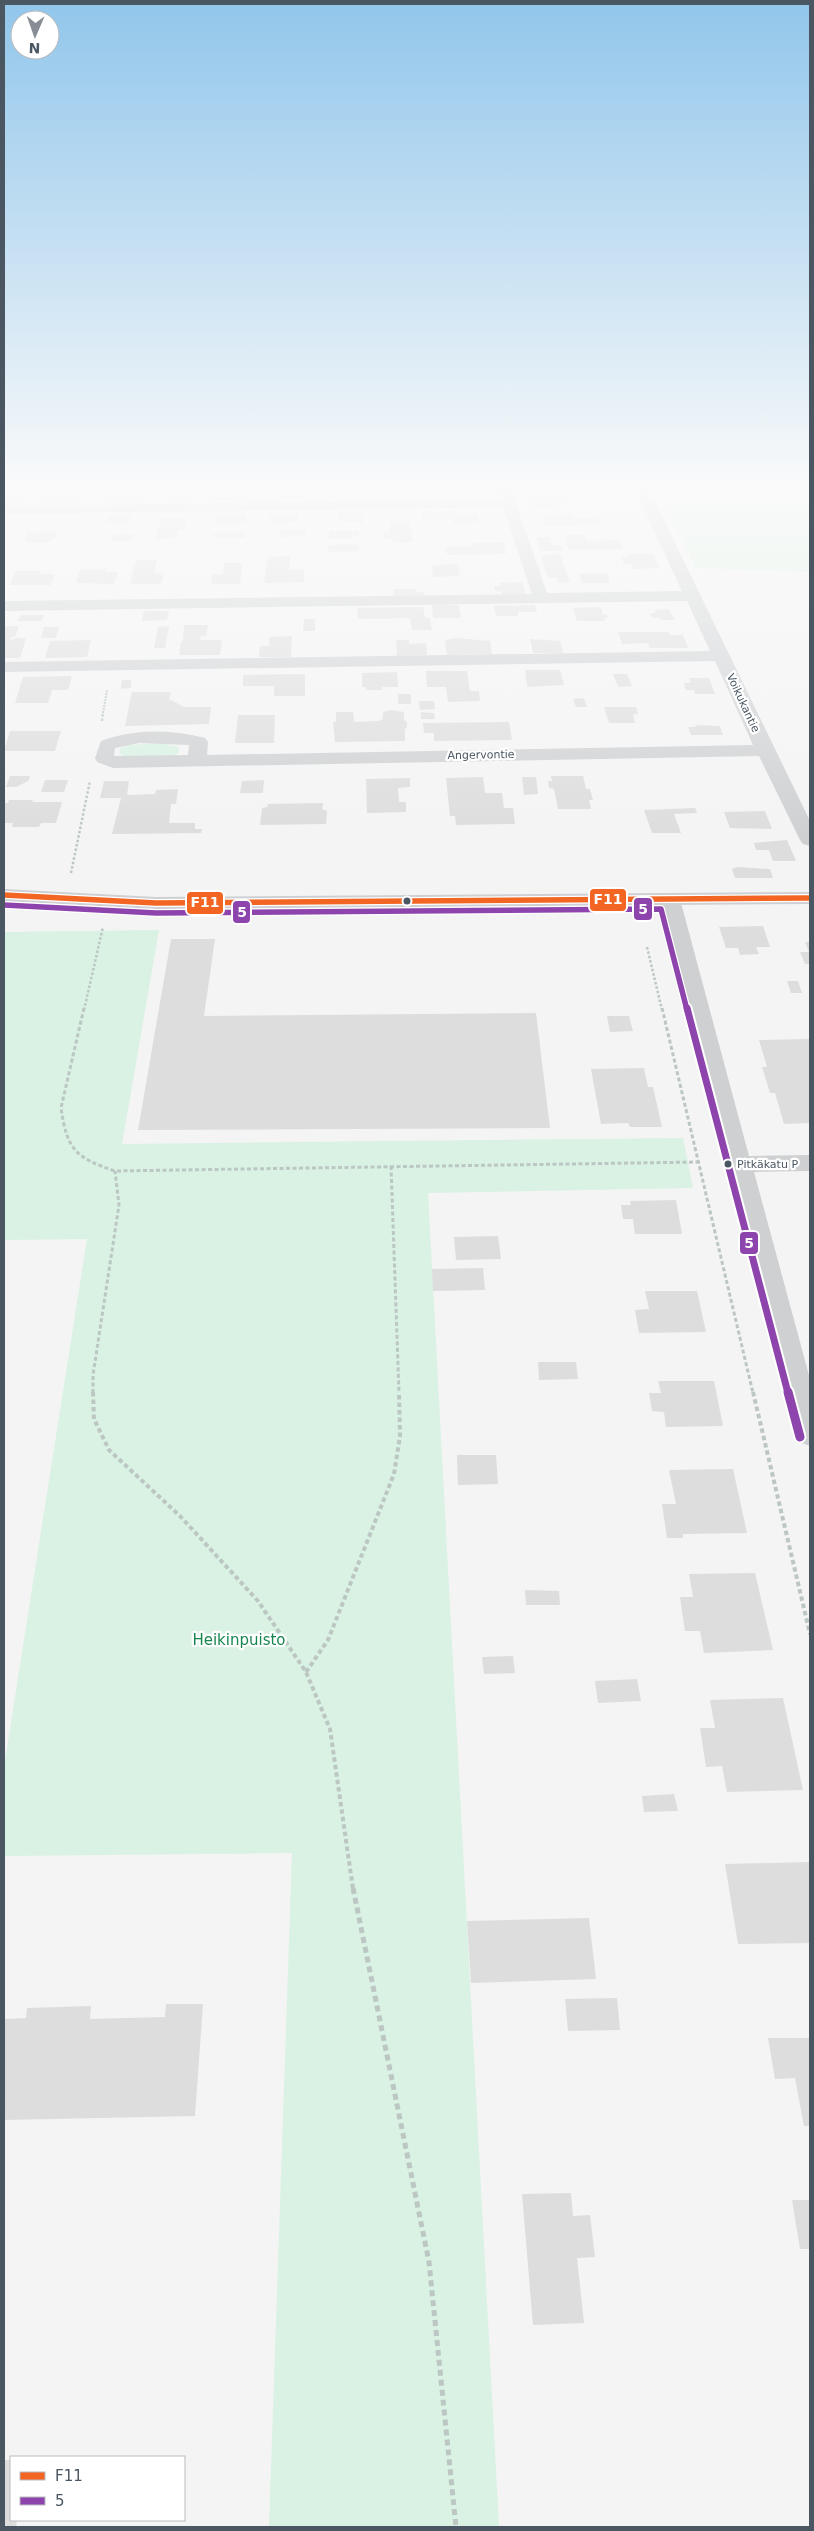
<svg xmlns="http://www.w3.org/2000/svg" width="814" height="2531" viewBox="0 0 814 2531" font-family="'DejaVu Sans',sans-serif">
<rect width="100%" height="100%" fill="#f4f4f4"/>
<g fill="#d9f2e3">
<polygon points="653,483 810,483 810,572 696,568"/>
<polygon points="161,743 179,747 179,753 172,756 125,757 119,753 120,748 128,745"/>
<polygon points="159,930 122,1144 683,1138 693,1188 428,1193 499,2527 269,2527 292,1853 4,1856 4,1767 87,1239 4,1240 4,932"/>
</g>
<g fill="#ddddde">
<polygon points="213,483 237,483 236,491 249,491 248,499 210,500"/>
<polygon points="288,483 305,483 304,499 277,499 278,491 288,491"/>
<polygon points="430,483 461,483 463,492 460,492 461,497 428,497 427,488 431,488"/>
<polygon points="54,484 72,484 70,492 81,492 77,502 39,502 42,495 50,495"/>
<polygon points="17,486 31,486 23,502 4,502 4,493 9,493 11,488"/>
<polygon points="361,487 361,494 355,494 355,498 326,499 326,490"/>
<polygon points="166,489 192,490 191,499 163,499"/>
<polygon points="111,490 137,490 137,492 145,492 143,500 100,500 102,492 110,492"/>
<polygon points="561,495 570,495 572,501 558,501 559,506 533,507 530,496"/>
<polygon points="455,511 456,513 477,513 479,523 453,524 453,519 423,520 421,512"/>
<polygon points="337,512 363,512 364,521 362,523 338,521"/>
<polygon points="216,513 247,513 246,523 215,523"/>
<polygon points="269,513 298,513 298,522 271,524 271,522 269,522"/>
<polygon points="572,514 574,518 597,517 600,524 545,526 542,515"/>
<polygon points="108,515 131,515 129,523 118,525 119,523 105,524"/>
<polygon points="161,518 186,518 184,530 178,530 177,538 155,539"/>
<polygon points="389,521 410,521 413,542 393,542 393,539 384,539 384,532 390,532"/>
<polygon points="305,529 305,536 280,537 279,530"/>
<polygon points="57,531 55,539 51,539 50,542 27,542 28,540 25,540 27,532"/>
<polygon points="329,531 359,531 359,536 351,536 351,539 329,539"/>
<polygon points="245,532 245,538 214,538 214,533"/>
<polygon points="113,534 134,534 132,541 112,541"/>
<polygon points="565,535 584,535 586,541 619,540 624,549 568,549"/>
<polygon points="536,537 550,537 552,545 561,545 563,551 540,551"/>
<polygon points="503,542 506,554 447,555 446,547 473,547 472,543"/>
<polygon points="359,544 359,551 329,552 328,545"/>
<polygon points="653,553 659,568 633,569 632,564 624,565 622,557 629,558 628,554"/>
<polygon points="560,554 568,578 570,582 558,583 557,578 548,578 541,555"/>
<polygon points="290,556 289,570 304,569 304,582 264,583 268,557"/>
<polygon points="136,560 157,560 154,573 164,573 161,584 130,584"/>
<polygon points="224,563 242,563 240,584 211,584 212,574 223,574"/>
<polygon points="457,564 461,569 458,569 460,576 433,577 432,565"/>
<polygon points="106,569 105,572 118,572 114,584 76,583 80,570"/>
<polygon points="15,571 41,571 40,574 55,574 51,585 10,585"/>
<polygon points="607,573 610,583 582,583 579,574"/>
<polygon points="522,582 526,596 502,597 501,591 495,591 494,586 500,586 499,583"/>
<polygon points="393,589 416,589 416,592 424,592 425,597 394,598"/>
<polygon points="432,605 459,605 461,618 433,618"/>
<polygon points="535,605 537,612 518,612 518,616 496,616 494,606"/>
<polygon points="423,607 425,618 430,618 432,630 412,630 410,618 358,619 357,608"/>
<polygon points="601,607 603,615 607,615 608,618 604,618 605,621 577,621 573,608"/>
<polygon points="669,609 675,620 661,620 659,618 652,618 650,613 656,613 654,610"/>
<polygon points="144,611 169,611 167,620 142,621"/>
<polygon points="20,615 44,615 42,621 18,621"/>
<polygon points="304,619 315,619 315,631 303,631"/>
<polygon points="184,625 208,625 206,636 201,636 200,640 222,640 220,655 179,655 181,641 183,641"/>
<polygon points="4,626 19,626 15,637 11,637 10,640 17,638 26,639 20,658 4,658"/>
<polygon points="169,626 165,648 154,648 158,627"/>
<polygon points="44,627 59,627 56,638 41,638"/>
<polygon points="618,632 668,632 670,635 683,635 688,648 650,648 648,643 622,644"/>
<polygon points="292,636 291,657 259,657 260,646 269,646 270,637"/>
<polygon points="455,638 490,641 492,654 447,655 445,640"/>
<polygon points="530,639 560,641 563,653 533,653"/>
<polygon points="91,640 87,657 45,658 50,641"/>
<polygon points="396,640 409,640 409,644 426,643 427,655 397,656"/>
<polygon points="525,670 560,670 564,685 527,687"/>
<polygon points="426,671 467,671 470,691 479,691 480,701 448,702 446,687 427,687"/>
<polygon points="397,672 398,687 382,687 382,690 366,690 366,687 362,687 362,673"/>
<polygon points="305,674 305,696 274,696 274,686 243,686 243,675"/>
<polygon points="613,674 627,674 632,686 618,687"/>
<polygon points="72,676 68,690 52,690 48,703 15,703 23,677"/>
<polygon points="689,678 709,678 715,694 695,694 694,690 686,690 684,683 691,683"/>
<polygon points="122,680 131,680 131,688 121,689"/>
<polygon points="132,692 171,692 169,699 184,707 211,707 209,724 125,726"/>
<rect x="398" y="694" width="13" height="10"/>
<polygon points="584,698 587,707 576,707 573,699"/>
<polygon points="419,701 434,701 435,709 420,710"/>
<polygon points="604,707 636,707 638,714 633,714 635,723 609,723"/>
<polygon points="391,710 404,712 404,720 407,722 407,728 405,729 405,741 335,742 333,723 336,721 336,712 353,712 354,722 378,721 383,719 383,712"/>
<polygon points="421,712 434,713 435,719 421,719"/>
<polygon points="238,715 275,715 274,743 235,743"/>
<polygon points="509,722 512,740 434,741 434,733 424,733 423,723"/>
<polygon points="695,725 720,726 723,735 691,735 688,727 696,727"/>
<polygon points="10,731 61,731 55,751 4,751"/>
<polygon points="10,776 30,776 28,781 16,787 6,787"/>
<polygon points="551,776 583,776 586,789 590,789 593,800 589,800 591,809 558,809 554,789 549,788 548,781 552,781"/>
<polygon points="483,777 485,793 502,793 504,808 513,808 515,824 456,825 455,816 450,816 446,778"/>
<polygon points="522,777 536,777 538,794 524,795"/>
<polygon points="410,778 410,787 398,788 399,802 406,802 406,812 367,813 366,779"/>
<polygon points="45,780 68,780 64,792 41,792"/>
<polygon points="264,780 263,793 240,793 242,781"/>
<polygon points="104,781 129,781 127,795 155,794 156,790 178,789 176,804 171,804 169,823 195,823 195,829 202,829 201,833 112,834 121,798 100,798"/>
<polygon points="9,800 33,800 32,802 62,802 56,823 41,823 39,827 12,827 13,823 4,823 4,803 8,803"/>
<polygon points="323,803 322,809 327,811 326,824 260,825 262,808 267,807 268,804"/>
<polygon points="695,808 697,813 674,814 681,833 652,833 644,810"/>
<polygon points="765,811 772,829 730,828 724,812"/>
<polygon points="787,840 796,861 773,861 769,850 756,850 754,843"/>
<polygon points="737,867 770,869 773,878 735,878 732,869"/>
<polygon points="763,926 770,947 756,947 759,954 740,955 738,948 726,948 719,927"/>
<polygon points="171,939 215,939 204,1016 536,1013 550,1128 138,1130"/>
<polygon points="805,942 810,942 810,964 805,964 800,952 809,952"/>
<polygon points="787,981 798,981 802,993 791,993"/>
<polygon points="607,1016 629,1016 633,1031 610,1032"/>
<polygon points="810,1039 810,1123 784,1124 775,1093 770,1093 762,1067 767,1067 759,1040"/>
<polygon points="644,1068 648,1087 653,1087 662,1127 630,1127 628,1123 601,1124 591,1069"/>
<polygon points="676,1200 682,1234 635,1234 633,1219 623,1219 621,1205 631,1205 630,1201"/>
<polygon points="498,1236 501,1259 456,1260 454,1237"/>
<polygon points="483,1268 485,1290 433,1291 432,1269"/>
<polygon points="645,1291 697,1291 706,1332 639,1333 635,1310 649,1309"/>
<polygon points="538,1362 576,1362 578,1379 539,1380"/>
<polygon points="658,1381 714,1381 723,1426 666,1427 664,1412 652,1411 649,1393 661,1393"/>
<polygon points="457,1455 496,1455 498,1484 458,1485"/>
<polygon points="733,1469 747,1533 683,1534 683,1538 667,1538 662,1504 676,1504 669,1470"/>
<polygon points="755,1573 773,1650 704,1653 700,1631 685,1631 680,1597 693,1597 689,1574"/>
<polygon points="525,1590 559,1591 560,1605 526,1605"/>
<polygon points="513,1656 515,1673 484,1674 482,1657"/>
<polygon points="637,1679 641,1701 598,1703 595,1681"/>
<polygon points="783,1698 803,1790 727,1792 722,1766 706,1767 700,1728 715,1728 710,1700"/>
<polygon points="674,1794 678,1811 644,1812 642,1796"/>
<polygon points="810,1862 810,1943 738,1944 725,1864"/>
<polygon points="589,1918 596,1979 471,1983 467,1921"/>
<polygon points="617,1998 620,2030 568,2031 565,1999"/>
<polygon points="166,2004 203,2004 195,2116 4,2120 4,2019 26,2018 27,2008 91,2006 90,2019 165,2017"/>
<polygon points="768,2038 810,2038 810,2126 804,2126 795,2078 775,2079"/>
<polygon points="571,2193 573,2216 590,2215 595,2257 577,2258 584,2323 533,2325 522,2194"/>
<polygon points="792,2200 810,2200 810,2249 800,2249"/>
<polygon points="4,2460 11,2460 11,2520 17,2520 16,2527 4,2527"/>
</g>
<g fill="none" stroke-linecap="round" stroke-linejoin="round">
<polyline stroke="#bcc7c4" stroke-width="2" stroke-dasharray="2 1" stroke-linecap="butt" points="103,713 107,690"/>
<g stroke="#bcc7c4" stroke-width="2.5" stroke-dasharray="2.5 2" stroke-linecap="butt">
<polyline points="102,721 103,712"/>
<polyline points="71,873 90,781"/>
<polyline points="647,947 662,1010"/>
<polyline points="84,1010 103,927"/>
</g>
<g stroke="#bcc7c4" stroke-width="3" stroke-dasharray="4 2.5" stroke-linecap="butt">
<path d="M84,1008L61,1108C67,1150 76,1158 115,1171L700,1162"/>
<polyline points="662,1008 753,1393"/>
<polyline points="391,1166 399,1393"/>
<polyline points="93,1393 93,1375 119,1205 115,1171"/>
</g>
<g stroke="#bcc7c4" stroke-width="4" stroke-dasharray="4.5 3" stroke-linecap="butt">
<polyline points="93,1392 94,1419 109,1450 180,1516 258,1601 306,1672 330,1729 353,1889"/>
<polyline points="753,1392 810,1634"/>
<polyline points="306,1672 328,1640 394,1474 400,1436 399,1392"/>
</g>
<polyline stroke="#bcc7c4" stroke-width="5" stroke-dasharray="6 4" stroke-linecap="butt" points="353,1888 429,2262 456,2527"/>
<g fill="#ced0d2" fill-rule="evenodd">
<path d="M495,483H509L547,593L682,591L632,483H646L810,821V846L803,844L800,840L759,756L113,768L97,762L95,758L101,741C135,729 171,729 205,738L208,742L207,755L753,745L715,661L4,672V662L710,651L687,601L4,611V601L532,594L503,507L4,514V506L500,499ZM139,743L189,745L188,755L114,756L115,748Z"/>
<polygon points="669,893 676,895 680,899 749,1156 810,1155 810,1171 754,1172 810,1379 810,1446 799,1442 795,1434 658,899 662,895"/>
</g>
<polygon fill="#ced0d4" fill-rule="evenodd" points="4,889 156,897 810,892 810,904 156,909 4,901"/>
<defs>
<polyline id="bus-1" points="4,895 156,903 810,898"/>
<polyline id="bus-2-far2" points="4,905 156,913 661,909 687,1010"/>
<polyline id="bus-2-far1" points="687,1008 788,1393"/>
<polyline id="bus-2" points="788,1392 800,1437"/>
</defs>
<use href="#bus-1" stroke="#fff" stroke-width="8"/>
<use href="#bus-2-far2" stroke="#fff" stroke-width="8"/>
<use href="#bus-2-far1" stroke="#fff" stroke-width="11"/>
<use href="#bus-2" stroke="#fff" stroke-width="13"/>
<use href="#bus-1" stroke="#f26522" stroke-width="5.5"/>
<use href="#bus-2-far2" stroke="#8e44ad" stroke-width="5.5"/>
<use href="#bus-2-far1" stroke="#8e44ad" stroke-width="7"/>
<use href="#bus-2" stroke="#8e44ad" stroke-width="9"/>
</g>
<linearGradient id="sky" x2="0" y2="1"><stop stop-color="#91c6eb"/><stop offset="0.58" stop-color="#fafafa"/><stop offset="1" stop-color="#fafafa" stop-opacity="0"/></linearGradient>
<rect width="814" height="838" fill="url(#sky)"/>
<g fill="#4a5661" stroke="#fff" stroke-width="2">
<circle cx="407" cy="901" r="4.5"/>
<circle cx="728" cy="1164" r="4.5"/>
</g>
<g text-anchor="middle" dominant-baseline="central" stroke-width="4.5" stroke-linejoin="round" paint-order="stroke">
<g font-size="11" fill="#4a5661" stroke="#fff">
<text transform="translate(743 703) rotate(65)">Voikukantie</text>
<text transform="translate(481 755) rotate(-1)">Angervontie</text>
</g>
<g font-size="11" fill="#4a5661" stroke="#fff" text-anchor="start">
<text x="737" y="1164">Pitkäkatu P</text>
</g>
<g font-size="15" fill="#17864f" stroke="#fff">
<text x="239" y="1640">Heikinpuisto</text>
</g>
</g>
<g stroke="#fff" stroke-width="2">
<rect x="589" y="888" width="38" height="24" rx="5" fill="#f26522"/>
<rect x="186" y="891" width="38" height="24" rx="5" fill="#f26522"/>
<rect x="633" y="897" width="20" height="24" rx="5" fill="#8e44ad"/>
<rect x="232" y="900" width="19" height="24" rx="5" fill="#8e44ad"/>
<rect x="739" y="1231" width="20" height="24" rx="5" fill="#8e44ad"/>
</g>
<g font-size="14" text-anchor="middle" font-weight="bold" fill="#fff">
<text x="608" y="904">F11</text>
<text x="205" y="907">F11</text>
<text x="643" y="914">5</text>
<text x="242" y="917">5</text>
<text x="749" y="1248">5</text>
</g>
<rect width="814" height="2531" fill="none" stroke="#4a5661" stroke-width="10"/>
<rect x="10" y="2456" width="175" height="65" fill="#ffffff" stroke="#b7bbc0"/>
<rect x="20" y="2472" width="25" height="8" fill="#f26522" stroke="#b7bbc0"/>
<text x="55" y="2481" font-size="15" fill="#4a5661">F11</text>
<rect x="20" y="2497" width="25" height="8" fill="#8e44ad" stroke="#b7bbc0"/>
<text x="55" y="2506" font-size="15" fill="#4a5661">5</text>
<g transform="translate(35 35) rotate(182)"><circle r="24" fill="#ffffff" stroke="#b7bbc0"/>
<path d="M0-4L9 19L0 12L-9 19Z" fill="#868d94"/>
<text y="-8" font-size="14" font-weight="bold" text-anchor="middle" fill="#4a5661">N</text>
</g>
</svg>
